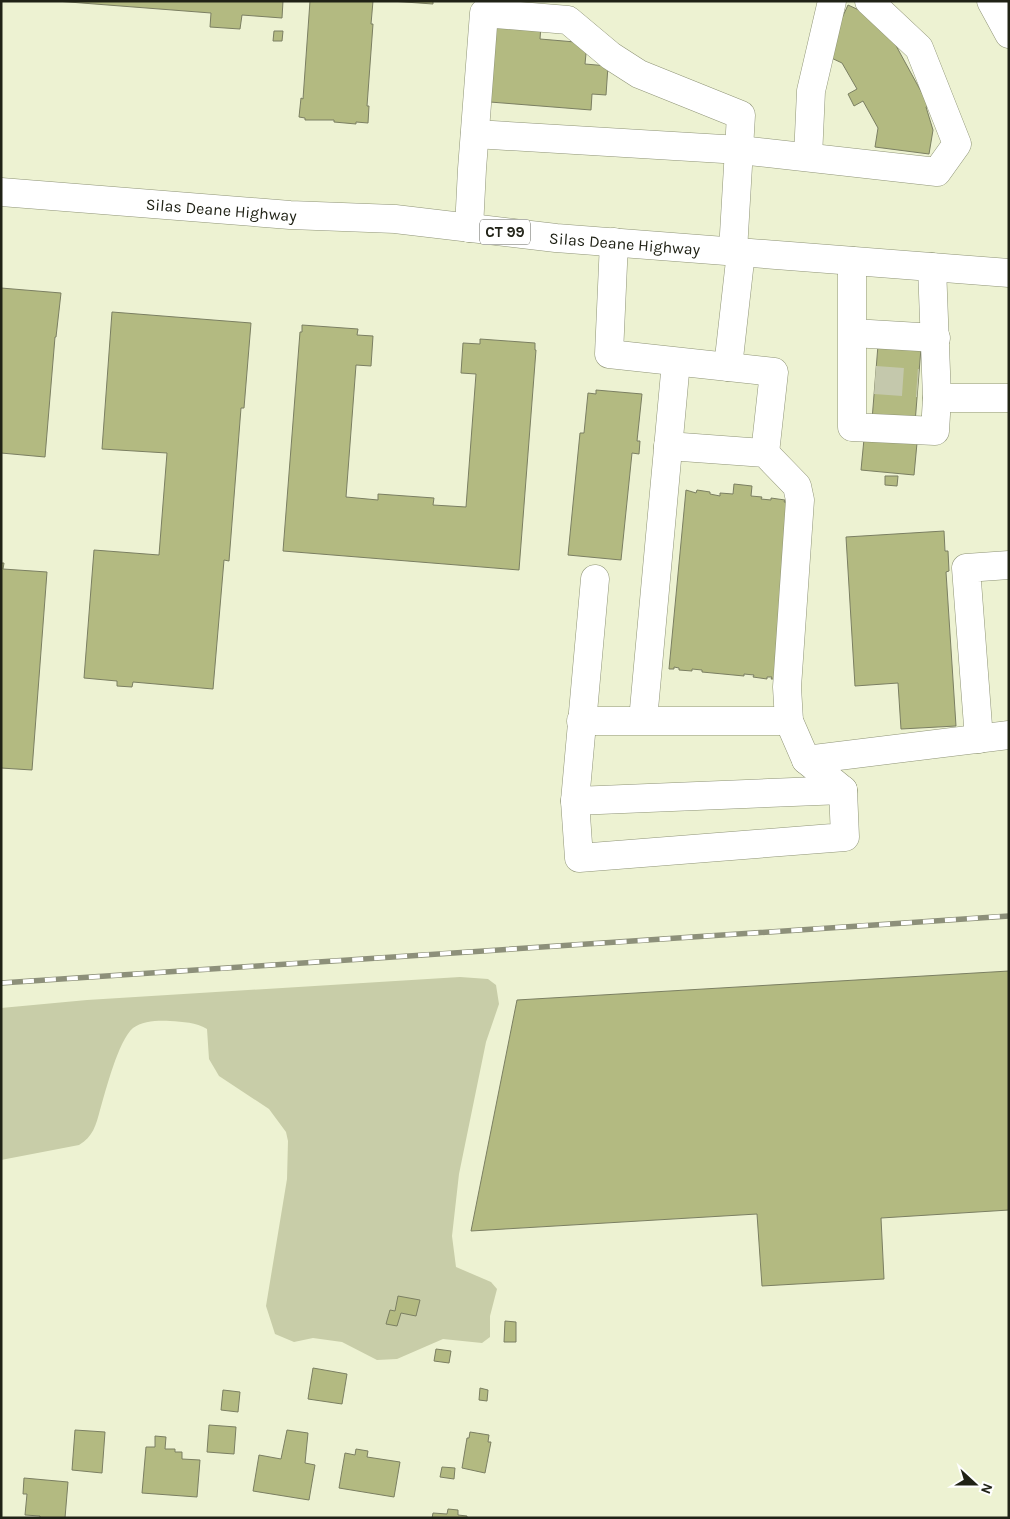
<svg xmlns="http://www.w3.org/2000/svg" width="1010" height="1519" viewBox="0 0 1010 1519" font-family="Karla,sans-serif">
<rect width="100%" height="100%" fill="#edf2d2"/>
<path fill="#c8cda8" d="M460,977L488,979L496,985L499,1004L486,1042L459,1174L452,1236L456,1267L491,1282L497,1289L490,1316V1337L482,1343L443,1339L397,1359L377,1360L342,1342L313,1338L294,1342L275,1334L266,1306L287,1179L288,1141L286,1132L269,1109L219,1076L209,1059L207,1029C196,1022 183,1022 170,1021C159,1020 142,1021 133,1028C118,1041 106,1090 100,1110C96,1125 93,1137 79,1145L1,1160V1008L87,1000Z"/>
<g fill="#b3ba81" stroke="#7b7f62">
<polygon points="56,1 283,1 282,18 242,15 240,29 210,27 211,13"/>
<polygon points="310,1 373,1 371,24 373,24 367,106 369,106 368,123 356,122 356,124 334,122 334,120 305,120 305,118 299,117 301,98 303,99"/>
<polygon points="391,1 433,1 433,4"/>
<polygon points="848,5 870,15 888,31 929,106 926,107 933,130 929,154 875,147 878,128 863,101 854,106 848,94 857,89 842,63 825,55"/>
<polygon points="494,21 541,25 540,39 587,43 585,64 608,66 606,95 592,94 591,110 490,102"/>
<polygon points="274,31 283,31 282,41 273,41"/>
<polygon points="1,288 61,293 56,337 55,337 45,457 1,453"/>
<polygon points="112,312 251,323 244,408 241,408 229,561 224,560 213,689 133,682 132,687 117,686 117,681 84,678 94,550 159,555 167,453 102,449"/>
<polygon points="302,325 358,329 357,335 373,336 371,366 356,365 346,497 378,500 378,494 434,498 433,505 466,507 476,374 461,373 463,343 480,344 480,339 535,343 535,350 536,350 519,570 283,551 300,332 302,332"/>
<polygon points="878,345 921,348 915,423 872,420"/>
<polygon points="596,390 642,394 637,441 640,441 639,454 632,453 621,560 568,555 580,433 584,433 588,393 596,394"/>
<polygon points="864,439 917,443 914,475 861,470"/>
<polygon points="885,476 898,476 897,486 885,485"/>
<polygon points="734,484 752,486 751,496 762,497 761,499 771,500 771,498 785,500 784,502 789,502 777,679 771,679 772,677 767,677 767,679 753,677 754,675 744,674 744,676 702,672 702,670 692,669 692,671 679,670 679,668 674,667 674,669 669,669 686,490 696,493 697,490 710,492 710,494 720,496 720,493 733,494"/>
<polygon points="944,531 945,551 948,551 949,571 946,572 956,726 901,729 898,683 855,686 846,537"/>
<polygon points="1,563 4,563 3,569 47,572 32,770 1,768"/>
<polygon points="1009,971 1009,1210 881,1218 884,1279 762,1286 757,1214 471,1231 517,1000"/>
<polygon points="398,1296 420,1300 416,1316 401,1313 397,1326 386,1324 390,1310 395,1311"/>
<polygon points="505,1321 516,1322 516,1342 504,1342"/>
<polygon points="436,1349 451,1351 449,1363 434,1361"/>
<polygon points="313,1368 347,1374 342,1404 308,1399"/>
<polygon points="480,1388 488,1390 487,1401 479,1400"/>
<polygon points="223,1390 240,1392 238,1412 221,1410"/>
<polygon points="209,1425 236,1427 234,1454 207,1452"/>
<polygon points="75,1430 105,1432 102,1473 72,1470"/>
<polygon points="287,1430 308,1433 305,1463 315,1465 309,1500 253,1491 259,1455 281,1459"/>
<polygon points="470,1432 489,1435 488,1442 491,1442 485,1473 462,1468 467,1438 469,1438"/>
<polygon points="155,1436 166,1437 165,1449 175,1449 175,1452 182,1452 182,1459 200,1460 197,1497 142,1493 146,1447 155,1447"/>
<polygon points="356,1449 368,1451 367,1457 400,1462 394,1497 339,1488 345,1453 355,1455"/>
<polygon points="442,1467 455,1468 454,1479 440,1477"/>
<polygon points="24,1478 68,1482 65,1518 40,1518 40,1516 25,1515 27,1494 23,1494"/>
<polygon points="448,1509 458,1510 458,1515 467,1516 467,1518 432,1518 433,1513 447,1514"/>
</g>
<g fill="none" stroke-linecap="round" stroke-linejoin="round">
<polyline stroke="#c4c8ac" stroke-width="28" stroke-dasharray="28 14" stroke-linecap="butt" points="875,380 918,383"/>
<defs>
<g id="minor">
<polyline points="475,134 740,150 937,172 957,144 919,48 869,1"/>
<polyline points="808,157 811,91 832,1"/>
<polyline points="469,228 472,169 484,13 568,20 611,56 639,74 741,115 733,251"/>
<polyline points="614,242 609,354 774,372 765,453"/>
<polyline points="852,261 852,427 935,431 937,398 932,267"/>
<polyline points="853,333 936,338"/>
<polyline points="728,367 741,252"/>
<polyline points="937,398 1009,398"/>
<polyline points="595,579 575,801 579,858 845,837 843,790 806,760 789,721 787,687 800,500 797,486 765,453 668,446"/>
<polyline points="643,720 676,362"/>
<polyline points="581,721 789,721"/>
<polyline points="979,739 966,568 1009,565"/>
<polyline points="806,760 1009,735"/>
<polyline points="575,801 843,790"/>
</g>
<g id="major">
<polyline points="991,1 1009,34"/>
<path id="s1" d="M1,192L290,215L395,219L556,238L1009,273"/>
</g>
</defs>
<use href="#minor" stroke="#8f9477" stroke-width="29"/>
<use href="#major" stroke="#8f9477" stroke-width="29"/>
<use href="#minor" stroke="#fff" stroke-width="28"/>
<use href="#major" stroke="#fff" stroke-width="28"/>
<defs>
<polyline id="rail" points="1,983 1009,916"/>
</defs>
<use href="#rail" stroke="#8d907a" stroke-width="5.5"/>
<use href="#rail" stroke="#fff" stroke-width="4" stroke-dasharray="11" stroke-linecap="butt"/>
</g>
<g text-anchor="middle" dominant-baseline="central" stroke-width="4" stroke-linejoin="round" paint-order="stroke">
<rect fill="#fff" stroke="#63645c" stroke-width="1" x="480" y="219.5" width="50" height="25" rx="4"/>
<g font-size="15" font-weight="bold" fill="#202216">
<text x="505" y="232">CT 99</text>
</g>
<g font-size="16" fill="#202216" stroke="#fff">
<text stroke="none"><textPath href="#s1" startOffset="221">Silas Deane Highway</textPath></text>
<text stroke="none"><textPath href="#s1" startOffset="626">Silas Deane Highway</textPath></text>
</g>
</g>
<rect width="1010" height="1519" fill="none" stroke="#202216" stroke-width="5"/>
<g transform="translate(975 1484) rotate(111)" stroke="#ffffff" stroke-width="4" paint-order="stroke">
<path d="M0-4L9 19L0 12L-9 19Z" fill="#202216"/>
<text y="-8" font-size="14" font-weight="bold" text-anchor="middle" fill="#202216">N</text>
</g>
</svg>
